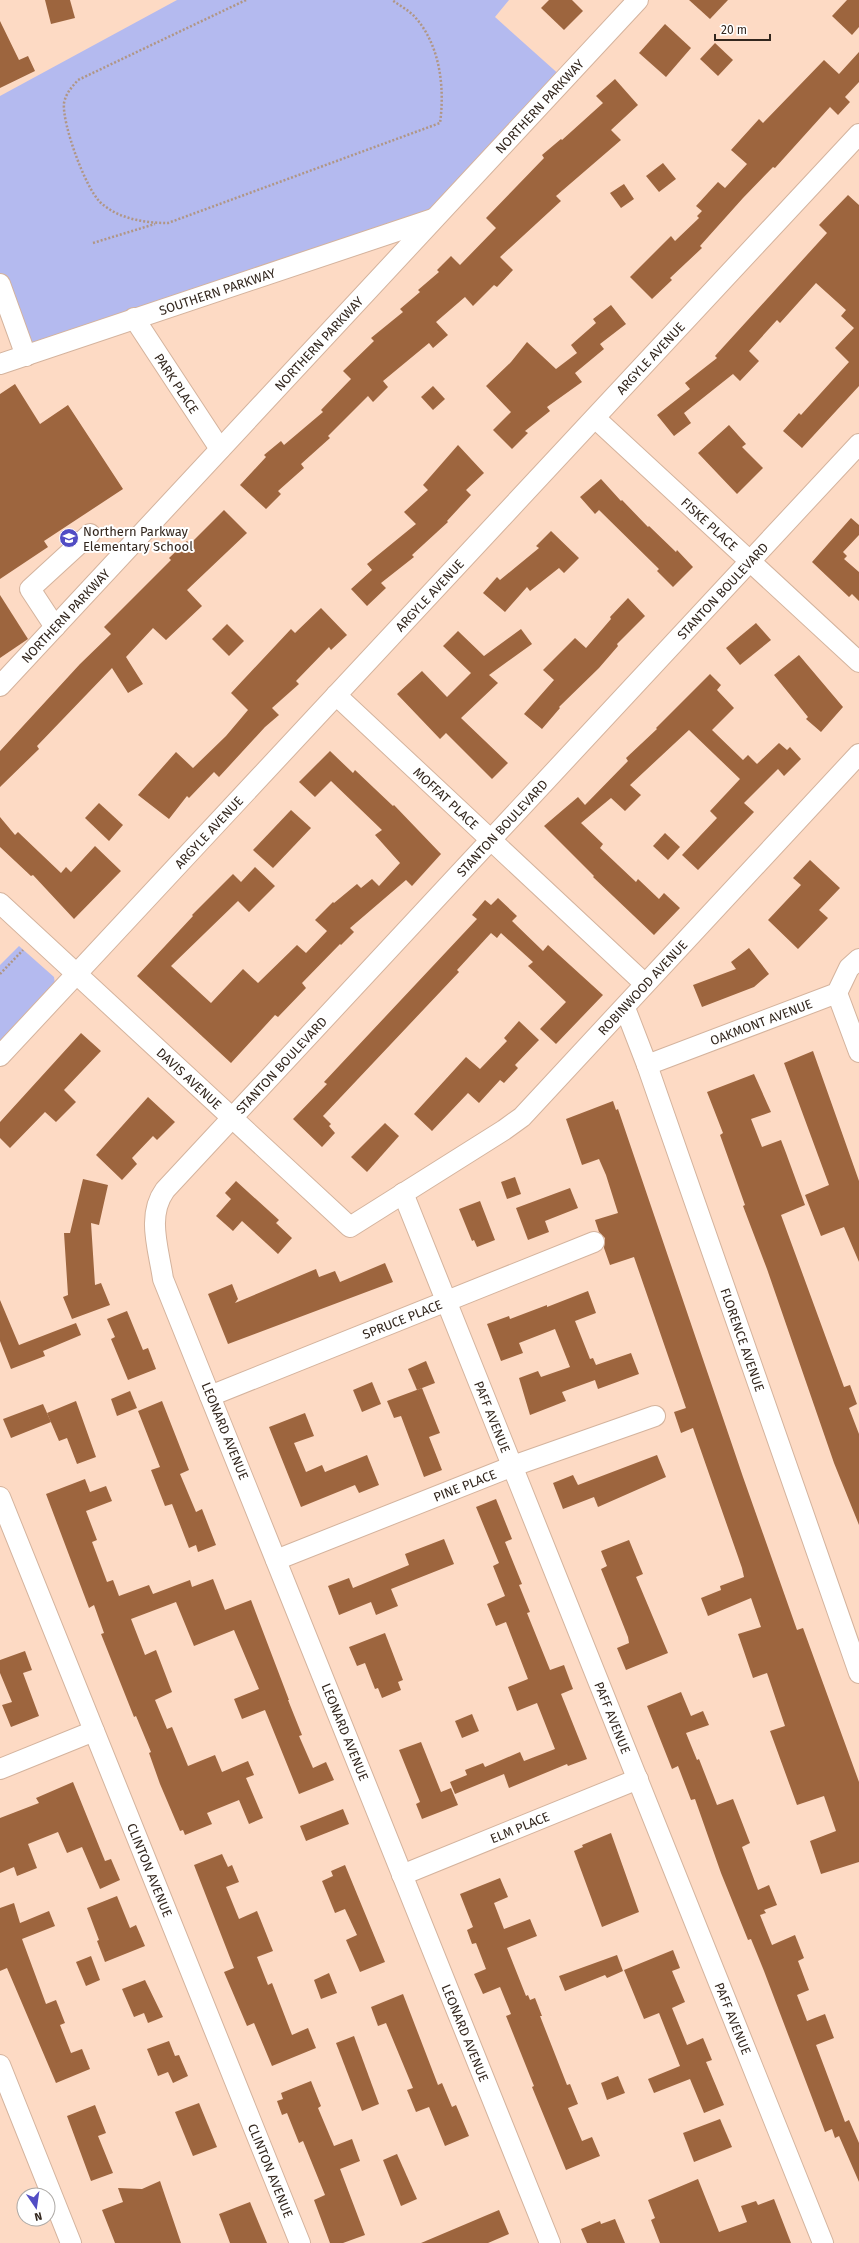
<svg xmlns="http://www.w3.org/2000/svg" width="859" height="2243" viewBox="0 0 859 2243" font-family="'Fira Sans',sans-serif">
<rect width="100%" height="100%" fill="#fddac4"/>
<g fill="#b4baef">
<polygon points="177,0 509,0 495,17 562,77 425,218 26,356 0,284 0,96"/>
<polygon points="19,946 54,977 55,984 0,1044 0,965"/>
</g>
<g fill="#9d653e">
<polygon points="45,0 70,0 75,18 51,24"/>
<polygon points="549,0 572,0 583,11 564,30 541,8"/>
<polygon points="689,0 728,0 710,19"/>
<polygon points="847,0 859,0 859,27 852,35 832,16"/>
<polygon points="0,21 19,60 28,56 35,71 0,88"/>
<polygon points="665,24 691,48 666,77 639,53"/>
<polygon points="715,43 733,60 718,76 700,59"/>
<polygon points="859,52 859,82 845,97 850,102 838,115 830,107 775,168 773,167 743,198 700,246 702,248 670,278 672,280 652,299 630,277 671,236 675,241 699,218 697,216 702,211 696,206 718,182 725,188 747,164 731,150 759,119 763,123 824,60 839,74"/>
<polygon points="615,79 638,105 611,130 621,140 556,196 561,201 500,257 513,270 497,287 494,285 473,306 465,297 436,322 448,335 433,348 429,343 383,381 388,387 373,402 368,396 328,436 330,438 301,464 304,468 278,491 281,494 266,509 240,485 266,457 264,455 281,441 284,445 323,412 321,410 351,379 343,371 374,341 371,338 403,312 400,309 420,292 418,290 439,272 437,270 451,256 460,265 496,228 486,218 544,158 542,155 561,139 562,140 603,103 596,96"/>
<polygon points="663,163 676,179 659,192 646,176"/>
<polygon points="624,184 634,199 621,208 610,193"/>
<polygon points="848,195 859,205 859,386 802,448 783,431 799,413 801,415 849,362 835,348 854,328 841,316 846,310 816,283 780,323 777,320 749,351 759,361 740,381 733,374 684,413 691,423 674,436 657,415 690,389 685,383 717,358 715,356 827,233 819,225"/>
<polygon points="611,305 626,324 600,344 604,349 575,373 582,382 547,407 550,411 525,431 528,433 512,449 493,430 511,412 486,386 511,362 527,342 556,369 577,353 571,345 596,323 593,319"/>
<polygon points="15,384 40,424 68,405 123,489 44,541 48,547 0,579 0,394"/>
<polygon points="433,386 445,399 433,410 421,397"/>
<polygon points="729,425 746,444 742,447 763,468 737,494 698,453"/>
<polygon points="458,445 484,473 466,490 471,495 447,521 448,522 412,555 414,557 381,583 386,588 367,606 351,589 372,570 367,564 416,524 404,512 428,490 423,485"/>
<polygon points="601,479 621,501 622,500 648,527 649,526 676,552 677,550 693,567 673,587 657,571 659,569 599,510 595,514 580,497"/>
<polygon points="224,510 247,533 187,590 202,606 166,640 153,628 126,657 143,684 128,693 112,668 37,746 39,749 0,787 0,751 80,664 111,634 104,627 171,560 169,558 187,541 190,544"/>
<polygon points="851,518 859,525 859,535 843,552 847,556 844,559 859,572 859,601 852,594 849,597 812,562"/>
<polygon points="551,531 579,558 564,573 559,568 530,591 527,587 505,612 483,593 497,577 500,580 539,548 536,546"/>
<polygon points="0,595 28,639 0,658"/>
<polygon points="628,598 645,616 617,644 618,646 599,668 559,707 560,708 542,729 524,714 554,680 543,670 575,638 586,648 611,619 610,617"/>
<polygon points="321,608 347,635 331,650 329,647 296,681 299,684 272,708 279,715 265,727 219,777 214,772 189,798 187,796 169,819 138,795 176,752 193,768 226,736 248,710 231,693 291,629 295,633"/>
<polygon points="756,623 771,640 740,665 726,648"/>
<polygon points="227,624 244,641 229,656 212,639"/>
<polygon points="521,629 532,644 489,675 498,683 461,718 508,763 492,779 446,733 440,739 397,694 422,671 447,697 471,673 443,646 458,631 484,656"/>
<polygon points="799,655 843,707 821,732 806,719 808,717 774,675"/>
<polygon points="710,674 721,685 717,690 734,708 712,730 743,760 748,755 757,764 779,743 787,750 790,747 801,759 784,776 778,769 744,803 754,812 698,870 682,855 717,818 710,811 740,779 689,730 630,785 641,795 625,811 611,798 581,823 603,844 600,848 636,882 638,879 659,899 664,893 680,908 654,935 593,877 594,876 544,826 578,797 585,805 628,761 626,758 657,729 656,728"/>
<polygon points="330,751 353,773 355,770 393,806 394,805 441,854 412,886 406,880 350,928 354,932 341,945 340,944 302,983 306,988 278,1017 275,1015 231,1063 137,976 193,916 192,915 233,874 241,882 255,867 275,886 249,912 238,901 171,966 211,1003 243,969 258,983 297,945 306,953 327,931 315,920 333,902 334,903 357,884 361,888 372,879 379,886 400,863 375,835 382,830 331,781 315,797 299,782"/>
<polygon points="99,803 123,825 109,841 85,818"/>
<polygon points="291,810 311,828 273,868 253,850"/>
<polygon points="0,817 15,835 18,832 61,873 66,867 71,872 95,846 121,871 74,919 33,875 31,876 0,847"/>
<polygon points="665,833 680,847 668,860 653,846"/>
<polygon points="810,860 840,888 819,910 828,918 798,949 768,920 801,885 793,878"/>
<polygon points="498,898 517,916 512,921 543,951 548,945 603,995 556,1044 540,1029 566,1002 528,966 533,962 501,933 497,938 491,933 457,970 459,972 323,1116 331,1124 329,1126 335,1133 322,1147 293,1119 327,1084 324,1082 477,919 472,915 485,900 491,905"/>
<polygon points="749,948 769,974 754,987 702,1007 693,985 736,969 731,962"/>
<polygon points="519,1021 539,1040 515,1065 518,1068 504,1083 500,1080 479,1103 468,1093 432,1131 414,1114 466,1057 480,1069 507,1041 504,1038"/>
<polygon points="81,1033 101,1051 64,1090 76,1102 56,1122 45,1112 10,1148 0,1138 0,1122"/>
<polygon points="813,1051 859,1181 859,1262 844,1227 821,1236 805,1195 829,1185 784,1063"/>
<polygon points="754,1074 771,1112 751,1119 762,1147 781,1140 786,1153 805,1205 781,1215 844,1387 850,1385 857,1404 849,1408 859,1434 859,1525 834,1463 767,1269 743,1206 745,1205 720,1135 723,1133 707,1092"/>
<polygon points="148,1097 175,1122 157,1140 153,1136 132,1158 137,1164 122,1180 96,1155"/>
<polygon points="613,1101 616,1110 618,1109 743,1477 797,1630 803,1628 859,1782 859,1862 821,1874 810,1841 836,1831 824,1796 797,1805 770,1731 785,1726 767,1673 753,1678 738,1634 761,1627 751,1598 708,1616 701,1598 721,1590 720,1586 744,1577 742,1568 693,1428 681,1433 674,1412 686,1408 634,1257 610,1265 604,1248 605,1238 599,1232 595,1220 618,1213 606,1175 599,1159 582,1165 566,1119"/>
<polygon points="385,1123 399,1136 367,1172 351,1157"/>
<polygon points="515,1177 521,1194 507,1199 501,1182"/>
<polygon points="83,1179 108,1185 99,1225 91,1223 95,1285 101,1283 110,1305 72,1319 63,1297 68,1295 64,1233 70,1233"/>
<polygon points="236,1181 279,1220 276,1223 292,1238 278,1254 242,1221 233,1231 216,1216 231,1199 225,1193"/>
<polygon points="570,1188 578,1208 545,1221 549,1232 528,1240 516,1208"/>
<polygon points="480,1201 495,1240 477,1247 474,1240 472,1241 459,1209"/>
<polygon points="385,1263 393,1282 228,1344 208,1294 232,1284 238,1299 235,1303 316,1269 319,1277 335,1271 340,1282"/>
<polygon points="588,1291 596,1313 575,1321 590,1359 593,1358 596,1365 631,1353 639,1374 598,1389 595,1380 562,1392 566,1401 530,1415 519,1378 538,1371 541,1377 570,1367 555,1329 519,1343 523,1353 501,1361 487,1324 509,1316 510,1319 547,1305 547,1307"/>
<polygon points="0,1300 19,1345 76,1323 81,1335 43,1351 45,1356 11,1369 0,1341"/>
<polygon points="127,1311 143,1350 148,1348 156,1369 128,1380 111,1339 115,1337 107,1319"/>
<polygon points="426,1361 435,1383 417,1390 408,1369"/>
<polygon points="372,1382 381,1404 362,1412 353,1390"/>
<polygon points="422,1388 440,1433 429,1437 442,1470 424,1477 401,1416 394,1418 387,1401"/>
<polygon points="130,1391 137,1408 117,1416 111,1399"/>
<polygon points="76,1401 96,1457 77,1464 67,1438 59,1441 47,1413"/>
<polygon points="162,1401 189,1470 180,1474 196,1512 202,1509 216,1545 198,1552 196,1545 189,1548 172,1504 165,1506 151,1470 160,1467 138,1411"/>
<polygon points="43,1404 51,1422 11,1438 3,1419"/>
<polygon points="305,1413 314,1436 294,1443 306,1472 322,1465 325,1472 367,1455 379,1485 359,1493 355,1485 301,1507 269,1427"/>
<polygon points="657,1455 666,1477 598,1507 594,1497 563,1509 553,1483 573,1475 578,1485"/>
<polygon points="85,1479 90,1492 106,1486 112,1501 86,1511 97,1540 92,1542 107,1582 113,1580 119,1596 149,1585 153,1594 190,1580 192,1587 213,1579 225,1610 251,1600 289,1700 288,1700 302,1735 299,1736 313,1768 326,1762 334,1780 299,1794 265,1710 242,1719 234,1699 259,1689 234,1630 194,1646 176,1602 131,1619 145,1655 156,1650 172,1692 155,1700 167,1729 172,1727 188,1766 215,1755 222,1772 248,1761 254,1775 246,1778 263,1818 249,1824 239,1800 207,1813 212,1824 185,1835 183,1830 180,1831 160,1784 149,1753 151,1752 136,1716 134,1717 101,1634 104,1633 94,1605 89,1608 46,1494"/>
<polygon points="496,1499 512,1539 505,1542 522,1584 519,1585 530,1612 527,1613 550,1670 564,1665 573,1689 561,1694 587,1759 568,1766 567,1764 509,1788 504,1774 455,1794 450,1782 467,1775 465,1770 483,1763 485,1767 520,1752 524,1761 555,1749 537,1703 517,1711 508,1687 528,1679 506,1622 496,1626 487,1604 505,1596 493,1566 499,1563 476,1507"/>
<polygon points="444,1539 454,1564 391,1589 398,1606 376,1615 371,1602 339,1615 328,1586 349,1578 353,1588 409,1565 405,1554"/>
<polygon points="629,1540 643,1574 636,1577 668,1653 626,1670 617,1648 629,1643 628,1637 601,1569 607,1566 601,1551"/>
<polygon points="385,1633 403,1680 398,1682 401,1690 382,1698 378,1688 375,1689 365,1663 357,1666 349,1647"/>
<polygon points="25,1651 32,1670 23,1673 39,1716 11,1727 2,1705 12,1702 0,1673 0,1660"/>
<polygon points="681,1692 691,1716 703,1711 709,1725 686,1733 697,1760 699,1759 717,1805 733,1799 750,1843 742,1847 758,1890 769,1885 777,1905 764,1910 766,1913 760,1915 772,1945 795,1935 804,1958 798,1961 809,1990 797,1995 807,2021 825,2014 834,2038 816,2045 845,2122 849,2120 859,2143 859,2182 839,2136 835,2138 832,2129 825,2132 764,1971 751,1939 748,1940 721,1873 695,1799 691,1800 678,1766 672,1769 647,1706"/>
<polygon points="472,1714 479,1731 462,1738 455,1721"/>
<polygon points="421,1742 441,1792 451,1788 458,1805 422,1819 416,1804 420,1802 399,1750"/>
<polygon points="73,1782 105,1861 111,1859 120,1880 100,1889 82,1847 67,1853 58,1832 28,1844 37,1868 17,1876 14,1867 0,1873 0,1818 39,1803 36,1798"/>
<polygon points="343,1809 349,1824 306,1841 300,1826"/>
<polygon points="611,1833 639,1912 602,1927 574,1851 583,1847 582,1845"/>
<polygon points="222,1854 228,1867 232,1865 239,1882 226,1887 239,1919 257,1911 273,1951 257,1957 268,1985 272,1983 292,2035 308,2028 316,2048 272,2066 254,2023 247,2026 224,1972 234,1968 194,1865"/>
<polygon points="345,1865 385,1962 360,1972 346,1940 357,1935 345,1909 335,1913 322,1881 333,1876 331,1871"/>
<polygon points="500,1878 508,1897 494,1903 504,1929 530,1919 537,1936 507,1948 526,1996 528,1995 530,2000 535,1998 542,2016 540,2016 567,2085 570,2084 578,2104 568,2108 582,2141 592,2137 600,2156 566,2170 532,2087 534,2086 506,2016 511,2014 500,1987 483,1994 474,1974 486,1969 476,1943 472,1944 467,1930 473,1927 460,1894"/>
<polygon points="117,1896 130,1928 136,1925 145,1946 105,1962 97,1941 99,1940 87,1908"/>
<polygon points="14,1903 20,1923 49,1911 55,1926 22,1939 46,2004 56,2000 65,2023 60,2025 71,2053 82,2049 90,2069 56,2083 7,1968 0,1971 0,1908"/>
<polygon points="673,1950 680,1968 672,1971 685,2002 672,2008 687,2045 703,2038 712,2060 706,2062 724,2105 704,2113 690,2079 654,2093 648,2079 680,2066 659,2013 644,2019 624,1970"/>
<polygon points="617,1955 623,1971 607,1978 605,1975 565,1991 559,1976"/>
<polygon points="91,1956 100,1980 86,1986 76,1962"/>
<polygon points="329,1973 337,1993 321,1999 314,1980"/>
<polygon points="145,1980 163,2017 148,2023 144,2013 134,2017 122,1989"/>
<polygon points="403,1994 438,2085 442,2083 452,2107 456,2105 469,2136 445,2146 429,2107 416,2112 407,2090 413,2088 386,2023 378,2026 371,2007"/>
<polygon points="354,2036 379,2104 362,2111 336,2043"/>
<polygon points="169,2041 175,2056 179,2055 188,2076 173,2083 168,2072 158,2076 147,2049"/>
<polygon points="618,2076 625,2093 607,2100 601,2083"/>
<polygon points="311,2081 321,2106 318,2108 334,2146 352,2139 360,2161 340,2169 365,2235 343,2243 330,2243 314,2200 325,2195 303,2141 299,2143 287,2113 282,2115 277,2101 283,2099 281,2093"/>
<polygon points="199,2103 217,2147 193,2156 175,2112"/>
<polygon points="95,2105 106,2133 98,2136 113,2173 91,2181 67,2116"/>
<polygon points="720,2119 732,2147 694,2162 683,2133"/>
<polygon points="397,2154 417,2199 401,2206 383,2160"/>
<polygon points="698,2179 719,2232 747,2222 741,2206 756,2201 758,2205 774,2199 791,2243 660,2243 651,2220 655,2218 648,2200"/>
<polygon points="160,2181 181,2243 115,2243 102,2210 123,2202 118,2188 142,2189"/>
<polygon points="250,2202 267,2243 230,2243 219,2214"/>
<polygon points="499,2210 509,2234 488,2243 421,2243"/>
<polygon points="615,2219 625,2243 587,2243 581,2229 600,2221 601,2224"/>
</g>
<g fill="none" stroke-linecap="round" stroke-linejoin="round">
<defs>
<g id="minor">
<polyline points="0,284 26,356"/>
<path id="s1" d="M134,318L220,449"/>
<path id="s2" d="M0,364L433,219"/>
<path id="s3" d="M595,418L859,662"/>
<polyline points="55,627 30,589 90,534"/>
<path id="s4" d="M0,686L638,0"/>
<path id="s5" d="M336,695L644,983"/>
<path id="s6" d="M0,903L350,1227L504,1130L522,1117L859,754"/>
<polyline points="837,993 859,1052"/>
<path id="s7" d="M625,1008L647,1065L859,1673"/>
<path id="s8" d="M0,1056L859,134"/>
<path id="s9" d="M647,1065L837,993L849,968L859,959"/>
<path id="s10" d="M403,1193L823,2243"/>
<path id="s11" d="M210,1396L594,1242"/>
<path id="s12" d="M0,1497L300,2243"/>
<path id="s13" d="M276,1560L513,1466L655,1416"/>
<polyline points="0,1769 94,1731"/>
<path id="s14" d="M402,1875L638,1779"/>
<polyline points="0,2065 71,2243"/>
<path id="s15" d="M550,2243L163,1279C159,1250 146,1216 165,1190L859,444"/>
</g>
</defs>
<use href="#minor" stroke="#d4b39d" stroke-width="22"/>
<g stroke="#b09685" stroke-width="2.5" stroke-dasharray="2 2" stroke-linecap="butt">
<path d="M246,0L78,80C72,87 66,93 64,103C62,124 85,187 100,202C118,219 145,223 168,223L440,123C445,87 440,44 414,16C408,10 399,5 392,0"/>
<polyline points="93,243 155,224"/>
<polyline points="0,974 23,950"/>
</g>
<use href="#minor" stroke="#fff" stroke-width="20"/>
</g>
<defs>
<symbol id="school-disc" viewBox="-11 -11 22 22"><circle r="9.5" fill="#524dc4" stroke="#fff"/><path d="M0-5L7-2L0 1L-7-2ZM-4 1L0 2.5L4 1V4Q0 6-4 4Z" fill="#fff"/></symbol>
</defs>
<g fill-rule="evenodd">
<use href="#school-disc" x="58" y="527" width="22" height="22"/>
</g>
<g text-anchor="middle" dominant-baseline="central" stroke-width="4" stroke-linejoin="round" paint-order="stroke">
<g font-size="13" fill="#33271e" stroke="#fff">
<text stroke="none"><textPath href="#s4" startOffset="792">NORTHERN PARKWAY</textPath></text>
<text stroke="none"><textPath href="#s2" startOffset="229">SOUTHERN PARKWAY</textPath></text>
<text stroke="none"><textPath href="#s4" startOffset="468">NORTHERN PARKWAY</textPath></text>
<text stroke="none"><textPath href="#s8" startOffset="954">ARGYLE AVENUE</textPath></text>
<text stroke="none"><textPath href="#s1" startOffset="78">PARK PLACE</textPath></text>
<text stroke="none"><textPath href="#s3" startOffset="156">FISKE PLACE</textPath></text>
<text stroke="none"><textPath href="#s15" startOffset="1949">STANTON BOULEVARD</textPath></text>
<text stroke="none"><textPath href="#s8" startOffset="630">ARGYLE AVENUE</textPath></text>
<text stroke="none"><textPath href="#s4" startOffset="96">NORTHERN PARKWAY</textPath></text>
<text stroke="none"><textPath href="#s5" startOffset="151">MOFFAT PLACE</textPath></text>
<text stroke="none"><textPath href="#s15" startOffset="1625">STANTON BOULEVARD</textPath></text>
<text stroke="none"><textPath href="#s8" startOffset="306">ARGYLE AVENUE</textPath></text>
<text stroke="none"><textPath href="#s6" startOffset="858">ROBINWOOD AVENUE</textPath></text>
<text stroke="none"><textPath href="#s9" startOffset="122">OAKMONT AVENUE</textPath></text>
<text stroke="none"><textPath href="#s15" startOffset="1301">STANTON BOULEVARD</textPath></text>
<text stroke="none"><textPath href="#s6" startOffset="258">DAVIS AVENUE</textPath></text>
<text stroke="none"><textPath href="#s11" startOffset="207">SPRUCE PLACE</textPath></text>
<text stroke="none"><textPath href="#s7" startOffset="352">FLORENCE AVENUE</textPath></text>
<text stroke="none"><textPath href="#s10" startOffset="241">PAFF AVENUE</textPath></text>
<text transform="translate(225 1431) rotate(68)">LEONARD AVENUE</text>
<text stroke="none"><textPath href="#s13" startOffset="203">PINE PLACE</textPath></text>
<text stroke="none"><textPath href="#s10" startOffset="565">PAFF AVENUE</textPath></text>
<text transform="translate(345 1732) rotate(68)">LEONARD AVENUE</text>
<text stroke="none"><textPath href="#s14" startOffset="127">ELM PLACE</textPath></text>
<text stroke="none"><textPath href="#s12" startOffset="402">CLINTON AVENUE</textPath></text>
<text stroke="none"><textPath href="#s10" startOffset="889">PAFF AVENUE</textPath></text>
<text transform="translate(465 2033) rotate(68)">LEONARD AVENUE</text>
<text stroke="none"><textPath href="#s12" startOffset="726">CLINTON AVENUE</textPath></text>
</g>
<g font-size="13" fill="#33271e" stroke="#fff" text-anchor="start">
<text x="83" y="531">Northern Parkway<tspan x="83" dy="15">Elementary School</tspan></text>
</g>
</g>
<g transform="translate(36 2207) rotate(167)"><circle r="19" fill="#ffffff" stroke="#ada9a5"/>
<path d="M0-3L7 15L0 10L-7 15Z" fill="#524dc4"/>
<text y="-6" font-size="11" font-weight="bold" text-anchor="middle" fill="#33271e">N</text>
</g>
<path d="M715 34v6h55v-6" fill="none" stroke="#33271e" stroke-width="2"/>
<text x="721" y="34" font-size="12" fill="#33271e" stroke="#ffffff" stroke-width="3" paint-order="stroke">20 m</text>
</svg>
